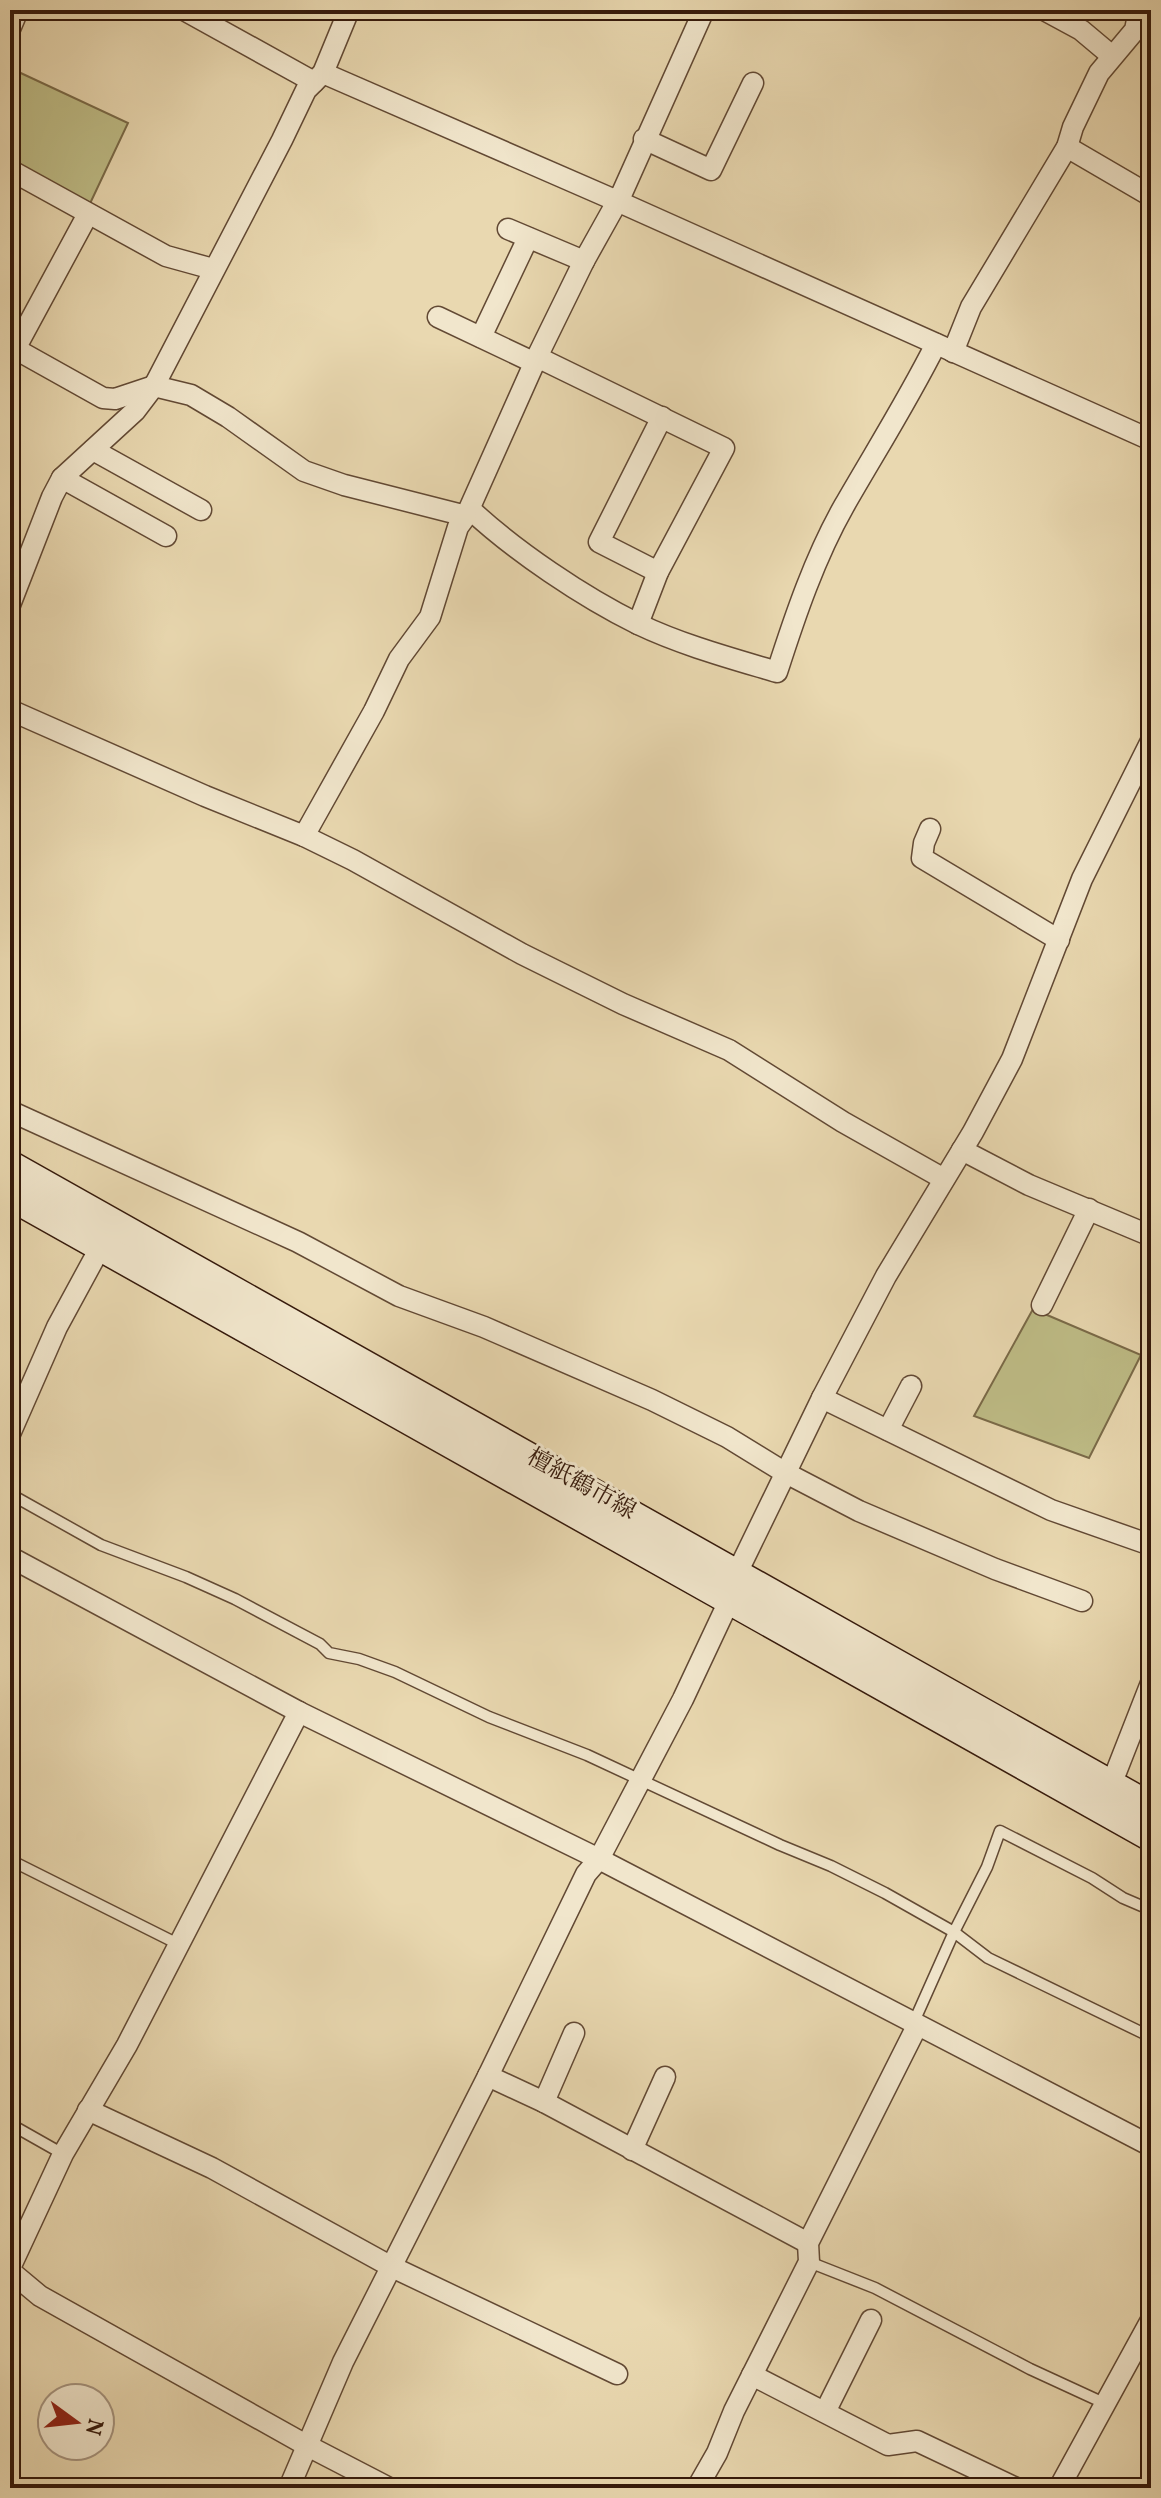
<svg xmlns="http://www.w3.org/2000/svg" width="1161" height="2498" viewBox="0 0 1161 2498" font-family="Vollkorn,'Noto Serif JP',serif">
<rect width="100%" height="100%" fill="#e9d8b0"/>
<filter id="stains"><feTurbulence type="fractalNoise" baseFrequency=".0025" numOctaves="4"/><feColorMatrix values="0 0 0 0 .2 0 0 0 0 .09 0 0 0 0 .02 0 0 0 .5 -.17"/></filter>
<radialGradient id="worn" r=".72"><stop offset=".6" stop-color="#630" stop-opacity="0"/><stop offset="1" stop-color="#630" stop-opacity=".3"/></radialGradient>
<g fill="#bebc86" stroke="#7a6a48" stroke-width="2">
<polygon points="10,68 128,123 86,212 10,167"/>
<polygon points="1033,1309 1141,1355 1089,1458 974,1416"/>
</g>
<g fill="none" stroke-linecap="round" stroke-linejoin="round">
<defs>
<g id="service">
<polyline points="10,1494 101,1545 186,1577 235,1599 320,1644 329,1653 359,1659 395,1672 489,1717 587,1755 780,1845 831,1866 885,1893 954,1932 988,1958 1151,2037"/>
<polyline points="10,1860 180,1945"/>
<polyline points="913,2024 954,1932 987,1867 1000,1831 1092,1878 1123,1898 1151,1910"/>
<polyline points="10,2124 63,2154"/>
<polyline points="809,2262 875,2288 1030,2369 1106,2404"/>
</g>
<g id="minor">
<polyline points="184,10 314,82"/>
<polyline points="1044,10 1081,30 1112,56"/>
<polyline points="10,29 18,10"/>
<polyline points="323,73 617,201 1151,440"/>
<polyline points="644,139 711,170 753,83"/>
<polyline points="1067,147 1151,196"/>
<polyline points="10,170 166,256 213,269"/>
<polyline points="508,229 584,261"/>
<polyline points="438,317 535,363"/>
<polyline points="481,337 528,238"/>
<polyline points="10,346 103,398 115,399 154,386 191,395 228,417 304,471 344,485 466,516 537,357 584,261 622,193 704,10"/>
<polyline points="15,349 88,214"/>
<polyline points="953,352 971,307 1067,147 1073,127 1099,73 1135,30 1139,10"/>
<polyline points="537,357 724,448 658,572 638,624"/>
<polyline points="93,450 201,510"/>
<polyline points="62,478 166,536"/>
<path d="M471,510C515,551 583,597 638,624C682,645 730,658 777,672C795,616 815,557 844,506C875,452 908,400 936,344"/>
<polyline points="658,572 599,542 662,417"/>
<polyline points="10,605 52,497 62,478 135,411 154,386 282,140 306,90 323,73 349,10"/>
<polyline points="10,710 205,796 304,836 353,860 522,954 623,1004 729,1050 843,1122 944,1179"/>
<polyline points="930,829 924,843 922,858 1059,940"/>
<polyline points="304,836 374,711 399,659 430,617 458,527 466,516"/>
<polyline points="10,1111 298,1242 399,1296 484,1327 652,1400 727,1437 784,1472 859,1511 995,1569 1082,1601"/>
<polyline points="962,1150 1029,1185 1151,1236"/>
<polyline points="1042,1305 1089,1209"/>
<polyline points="822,1398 1051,1510 1145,1543"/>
<polyline points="888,1430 911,1386"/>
<polyline points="10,1434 57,1327 101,1246"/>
<polyline points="10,1557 299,1712 599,1859 1151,2146"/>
<polyline points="1111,1785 1151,1683"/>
<polyline points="488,2076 544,2102 808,2243"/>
<polyline points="544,2102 574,2033"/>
<polyline points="88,2110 212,2168 390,2266 617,2374"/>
<polyline points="632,2150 665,2077"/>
<polyline points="10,2268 63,2154 127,2045 299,1712"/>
<polyline points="10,2271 40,2296 306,2445 389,2488"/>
<polyline points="752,2375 888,2445 917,2441 1016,2488"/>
<polyline points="825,2412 871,2320"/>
<polyline points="289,2488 343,2362 488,2076 586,1874 599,1859 683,1699 729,1601 737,1573 822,1398 886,1276 973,1132 1012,1059 1082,879 1151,741"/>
<polyline points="697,2488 717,2453 734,2411 809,2262 808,2243 917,2026"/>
<polyline points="1059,2488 1151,2320"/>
</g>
<g id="secondary">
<polyline points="10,1165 1151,1807"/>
<polyline points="10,1196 1151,1837"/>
</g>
</defs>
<use href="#service" stroke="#624934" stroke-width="13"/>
<use href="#minor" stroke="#624934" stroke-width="23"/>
<use href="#secondary" stroke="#35190b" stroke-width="31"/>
<use href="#service" stroke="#f1e6cc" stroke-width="10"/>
<use href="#minor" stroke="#f1e6cc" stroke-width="20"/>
<use href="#secondary" stroke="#f1e6cc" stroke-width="28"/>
</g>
<g text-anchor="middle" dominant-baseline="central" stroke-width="6" stroke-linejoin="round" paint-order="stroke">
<g font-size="24" fill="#35190b" stroke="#f1e6cc">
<text transform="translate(581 1485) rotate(29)">檀紙鶴市線</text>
</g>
</g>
<rect width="1161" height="2498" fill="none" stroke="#e9d8b0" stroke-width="40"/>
<rect x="12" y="12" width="1137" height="2474" fill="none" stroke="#35190b" stroke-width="4"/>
<rect x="20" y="20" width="1121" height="2458" fill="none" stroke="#35190b" stroke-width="2"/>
<g transform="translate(76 2422) rotate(105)"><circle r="38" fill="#f1e6cc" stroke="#a6947f" stroke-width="2"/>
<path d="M0-6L14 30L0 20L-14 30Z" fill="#8f2418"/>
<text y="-12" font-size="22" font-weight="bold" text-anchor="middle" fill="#35190b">N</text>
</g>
<rect width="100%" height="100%" filter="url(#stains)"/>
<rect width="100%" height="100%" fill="url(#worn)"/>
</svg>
